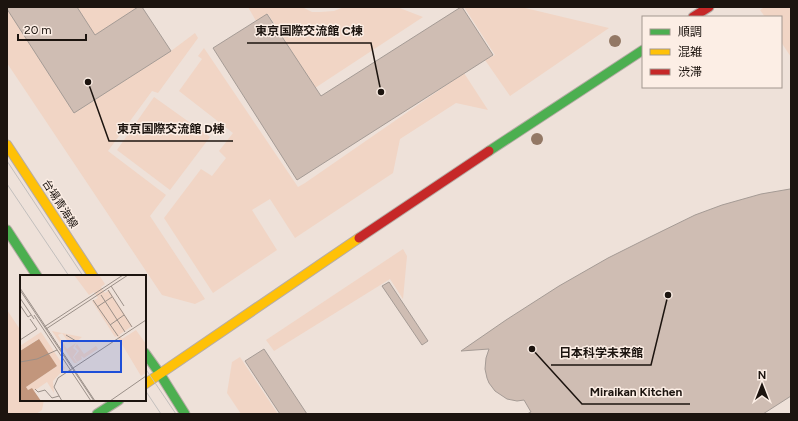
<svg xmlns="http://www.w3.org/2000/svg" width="798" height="421" viewBox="0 0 798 421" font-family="Figtree,'Noto Sans JP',sans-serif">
<rect width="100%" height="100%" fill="#eee1d9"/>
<g fill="#f1d5c5">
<polygon points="77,7 139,7 95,35"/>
<polygon points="248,7 302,7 312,12 320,12 334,11 344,7 397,7 423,17 315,88 268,14 256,21"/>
<polygon points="464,7 521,7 609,28 510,96 485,60 495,55"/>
<polygon points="765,7 791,7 791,57 781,42 781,17 765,17 760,10"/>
<polygon points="7,9 74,113 171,51 195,33 198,38 158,93 152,91 108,151 166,195 150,216 205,299 195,304 162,295 7,63"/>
<polygon points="204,48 298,187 305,183 464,73 488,110 456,103 400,139 393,173 295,238 270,199 252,210 277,250 213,293 164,218 201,169 212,176 226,158 219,151 233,133 179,91 202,59 198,56"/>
<polygon points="154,97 210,137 170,190 117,150"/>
<polygon points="403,249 407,256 403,299 390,279 274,351 266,340"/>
<polygon points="7,310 21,331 21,400 44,400 42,410 36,414 7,414"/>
<polygon points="240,357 278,414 241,414 227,393 232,362"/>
</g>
<g fill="#cfbdb3" stroke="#a59b95">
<polygon points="7,7 77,7 95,35 138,7 142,7 171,51 74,113 7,9"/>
<polygon points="461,7 462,7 493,55 297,180 213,48 267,14 321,96"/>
<polygon points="790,189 791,189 791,396 763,414 527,414 531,412 524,400 517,401 507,399 495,391 489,383 487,378 485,369 486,358 489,349 461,351 506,320 559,286 608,258 650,237 695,215 722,205 761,194"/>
<polygon points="389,282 428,341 422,345 382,286"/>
<polygon points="264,349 307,414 280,414 245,361"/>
</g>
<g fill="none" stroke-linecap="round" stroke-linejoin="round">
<defs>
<g id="fast">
<polyline points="489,151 643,50"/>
<polyline points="7,230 37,276"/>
<polyline points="145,353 160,374 185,414"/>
<polyline points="97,414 119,400"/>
</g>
<g id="slow">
<polyline points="7,145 93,276"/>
<polyline points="145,384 359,238"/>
</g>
<g id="jam">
<polyline points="693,17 709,7"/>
<polyline points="359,238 489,151"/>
</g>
</defs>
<use href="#fast" stroke="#b6aca6" stroke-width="11"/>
<use href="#slow" stroke="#b6aca6" stroke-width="11"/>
<use href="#jam" stroke="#b6aca6" stroke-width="11"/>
<use href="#fast" stroke="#4caf50" stroke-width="9"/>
<use href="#slow" stroke="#ffc107" stroke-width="9"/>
<use href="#jam" stroke="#c62828" stroke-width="9"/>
<g stroke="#c2bfbd" stroke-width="1">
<polyline points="7,161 83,276"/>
<polyline points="7,184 69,276"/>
<polyline points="145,368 176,414"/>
<polyline points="145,390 161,414"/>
</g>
</g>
<g fill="#937865">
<circle cx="615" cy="41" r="6"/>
<circle cx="537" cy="139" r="6"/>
</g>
<g text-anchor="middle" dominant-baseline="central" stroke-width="3" stroke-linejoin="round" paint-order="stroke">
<g font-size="11" fill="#1c140f" stroke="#fceee5">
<text transform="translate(60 204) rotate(57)">台場青海線</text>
</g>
</g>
<g transform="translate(20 275)">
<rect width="126" height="126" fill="#eee1d9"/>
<path d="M54,0H79L85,9L81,12L85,18L89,15L112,51L99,60L102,64L116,55L126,69V98L121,101L97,61L95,62L72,26L78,23L74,17L69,20ZM32,56L62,62L57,66L46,59L54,65L49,68L42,58L38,60L47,74L56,68L53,73L57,76L53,82L57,88H54ZM21,57L45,93L33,106L34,118L27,107L14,116L12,113L8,115L6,112L37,91L18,64L0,76V71ZM57,69L64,79L76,71L78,74L64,83L61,81L62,84L57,87L54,82L59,76L55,72Z" fill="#f1d5c5"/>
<path d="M19,64L37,91L6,112L8,115L12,113L21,126H0V76Z" fill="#c2967c"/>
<path fill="none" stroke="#9a8f88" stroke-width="1" d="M91,11L104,31M0,13L75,126M0,15L74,126M88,15L112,52M81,20L105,57M0,23L14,44M73,25L98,61M0,30L8,42L11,40M77,32L92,22M14,40L71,126M90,50L104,40M24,52L103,0M26,54L108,0M46,60L56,66H71M0,65L17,54L10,44M0,87L17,84L37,75M15,114L18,117L25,115L32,123L39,121M42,126L34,112L38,103L126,45M90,126L126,101"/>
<path fill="#1d4ed8" fill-opacity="0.15" stroke="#1d4ed8" stroke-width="2" d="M42,66H101V97H42Z"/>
<rect width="126" height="126" fill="none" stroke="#1c140f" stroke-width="2"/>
</g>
<path fill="none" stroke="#1c140f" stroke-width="1.5" d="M381 92L371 43H247M88 82L109 141H233M668 295L651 365H551M532 349L582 404H690"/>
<g fill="#1c140f" stroke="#fceee5" stroke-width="1.5">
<circle cx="381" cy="92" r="4"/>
<circle cx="88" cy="82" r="4"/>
<circle cx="668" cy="295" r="4"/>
<circle cx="532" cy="349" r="4"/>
</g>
<g font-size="12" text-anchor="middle" font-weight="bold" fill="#1c140f" stroke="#fceee5" stroke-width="3" stroke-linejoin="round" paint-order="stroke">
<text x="309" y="35">東京国際交流館 C棟</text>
<text x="171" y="133">東京国際交流館 D棟</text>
<text x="601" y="357">日本科学未来館</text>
<text x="636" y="396">Miraikan Kitchen</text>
</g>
<rect width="798" height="421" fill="none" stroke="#1c140f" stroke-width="16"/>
<rect x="642" y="16" width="140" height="72" fill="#fceee5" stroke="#a2978f"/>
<rect x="650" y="29" width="20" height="6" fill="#4caf50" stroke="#a2978f"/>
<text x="678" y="36" font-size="12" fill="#1c140f">順調</text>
<rect x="650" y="49" width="20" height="6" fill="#ffc107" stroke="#a2978f"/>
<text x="678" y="56" font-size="12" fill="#1c140f">混雑</text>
<rect x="650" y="69" width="20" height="6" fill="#c62828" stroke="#a2978f"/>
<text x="678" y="76" font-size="12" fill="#1c140f">渋滞</text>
<g transform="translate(762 385)" stroke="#fceee5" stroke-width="3" paint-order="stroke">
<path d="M0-3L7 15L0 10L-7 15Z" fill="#1c140f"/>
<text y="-6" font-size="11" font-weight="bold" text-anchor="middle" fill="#1c140f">N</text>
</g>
<path d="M18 34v6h68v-6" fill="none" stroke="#1c140f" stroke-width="2"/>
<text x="24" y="34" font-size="12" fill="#1c140f" stroke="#fceee5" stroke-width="3" paint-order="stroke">20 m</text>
</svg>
